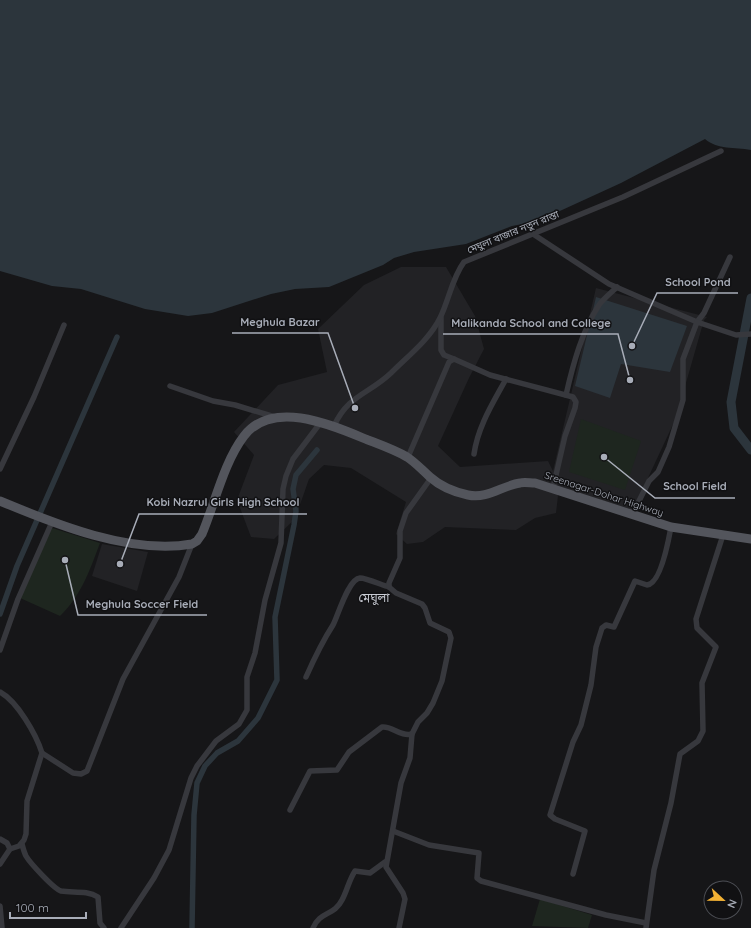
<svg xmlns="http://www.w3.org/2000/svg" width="751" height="928" viewBox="0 0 751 928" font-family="Quicksand,'Noto Sans Bengali',sans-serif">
<rect width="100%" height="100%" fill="#161618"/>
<g fill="#222225">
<polygon points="401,267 446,267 475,316 484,349 469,378 438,446 460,467 548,461 553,471 596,288 707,317 704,320 676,418 633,510 559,487 556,513 535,518 516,530 445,527 423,542 407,544 396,534 406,502 351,468 324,465 309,479 295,519 274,539 251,537 237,500 254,455 234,432 278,385 327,372 318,329 364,285"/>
<polygon points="102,544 148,552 137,591 92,576"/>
</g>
<g fill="#1e261f">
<polygon points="581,419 641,441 625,490 569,472"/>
<path d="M52,528L100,543C90,570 81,596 60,616L20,598Z"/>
<polygon points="540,899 592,915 588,928 532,926"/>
</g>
<g fill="#2c353c">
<path d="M0,0H751V150C734,147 718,150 705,139L621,183L538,221L512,226L466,244L414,252L394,258L383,265L329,287L295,289L271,294L212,313L188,316L145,309L81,289L52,286L0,271Z"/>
<polygon points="596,297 687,326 670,372 621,364 610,398 575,386"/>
</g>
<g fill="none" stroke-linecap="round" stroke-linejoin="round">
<g stroke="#2c353c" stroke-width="5.5">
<polyline points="0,614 17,566 117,337"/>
<polyline points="192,928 194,815 197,783 205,766 217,753 238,741 258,718 277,680 275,617 294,525 296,511 293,489 296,475 317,450"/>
</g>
<polyline stroke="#2c353c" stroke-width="9" points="751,298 731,402 734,428 751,450"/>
<g stroke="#37383d" stroke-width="5.5">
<polyline points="533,234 609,284 697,322 704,313 730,257"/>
<polyline points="441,318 441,350 444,355 454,359"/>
<polyline points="170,386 213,401 235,405 275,417"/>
<path d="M566,395C573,364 582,331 599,305C604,298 611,293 617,287"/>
<path d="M334,426C348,395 369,394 391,373C408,356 429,340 440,318C449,300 452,278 464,262L623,197L721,151"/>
<path d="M474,454C478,426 493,403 506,379"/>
<polyline points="408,457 449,362 454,359 490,375 573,397 576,402 575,408 565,436 553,488"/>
<polyline points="0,469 34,397 64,325"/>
<polyline points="632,515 649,481 658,472 669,447 683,400 683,359 697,322 736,335 751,334"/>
<polyline points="0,650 18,599 52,522"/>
<path d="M306,677C314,659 322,642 333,625C338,616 348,579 360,578C366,578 382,585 389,587"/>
<path d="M0,692C17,701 36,734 42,753L27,801L26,834L24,840L19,846L10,849L0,864"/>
<polyline points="42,753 73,773 81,774 87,771 123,679 179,577 192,544"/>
<path d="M290,810L310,771L337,770L349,752L382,727C393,726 400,737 412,734"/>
<polyline points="393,831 429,845 479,853 477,878 481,881 606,915 646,923"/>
<polyline points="0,839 7,843 10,849"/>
<path d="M22,844C23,848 24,852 26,856C30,863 54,889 61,891C73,893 87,890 98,897L100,923L104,928"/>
<path d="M573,874L585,831L555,819L550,815L573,742L581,725L591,685L596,647L602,628L606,625L614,627L635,581L647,585C661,584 669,538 671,527"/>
<polyline points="0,906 2,928"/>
<polyline points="121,928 154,878 169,850 191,778 197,766 216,741 239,724 247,710 247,677 255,653 265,600 281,543 283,489 286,476 293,459 321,422"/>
<path d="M313,928C320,911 334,916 342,900C347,891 349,880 355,871L370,873L385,862"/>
<polyline points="399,928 405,899 403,893 386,867 401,783 410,758 412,734 418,722 427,713 433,703 442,681 451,638 449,632 430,623 425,608 422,604 396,593 389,587 389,583 400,558 400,531 406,513 431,478"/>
<polyline points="646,928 654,870 671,803 680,754 698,741 703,731 702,683 716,647 697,628 696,619 723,535"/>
</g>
<path stroke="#53555c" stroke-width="9" d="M0,501C55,524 131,555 192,544L197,541L202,534C215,503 224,462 244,436C273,398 334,426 368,440C381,445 395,450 407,457C415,462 422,470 430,477C440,486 454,492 468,495C488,499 501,486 520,483C524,482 530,483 535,483L671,527L751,539"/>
</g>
<g text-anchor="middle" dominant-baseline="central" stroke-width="3" stroke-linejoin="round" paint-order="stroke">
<g font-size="10" fill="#a8adb8" stroke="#111113">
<text transform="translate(513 232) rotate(-22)">মেঘুলা বাজার নতুন রাস্তা</text>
<text transform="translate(604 494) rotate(18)">Sreenagar-Dohar Highway</text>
</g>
<g font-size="12" fill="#c9ccd4" stroke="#111113">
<text x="374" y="597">মেঘুলা</text>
</g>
</g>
<path fill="none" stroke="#a8adb8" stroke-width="1.5" d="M632 346L657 293H738M355 408L328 333H232M630 380L618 334H443M604 457L655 498H735M120 564L139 514H307M65 560L78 615H207"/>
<g fill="#a8adb8" stroke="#111113" stroke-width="1.5">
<circle cx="632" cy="346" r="4"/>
<circle cx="355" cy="408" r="4"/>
<circle cx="630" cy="380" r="4"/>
<circle cx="604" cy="457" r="4"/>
<circle cx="120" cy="564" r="4"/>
<circle cx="65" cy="560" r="4"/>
</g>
<g font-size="11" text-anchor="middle" font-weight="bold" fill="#a8adb8" stroke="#111113" stroke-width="3" stroke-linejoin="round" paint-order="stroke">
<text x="698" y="286">School Pond</text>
<text x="280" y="326">Meghula Bazar</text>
<text x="531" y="327">Malikanda School and College</text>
<text x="695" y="490">School Field</text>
<text x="223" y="506">Kobi Nazrul Girls High School</text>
<text x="142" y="608">Meghula Soccer Field</text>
</g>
<g transform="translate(723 900) rotate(112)"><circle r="19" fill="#111113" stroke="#4d4f55"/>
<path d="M0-3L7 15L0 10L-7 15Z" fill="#f2b134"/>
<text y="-6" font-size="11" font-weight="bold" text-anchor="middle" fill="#a8adb8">N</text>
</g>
<path d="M10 912v6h76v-6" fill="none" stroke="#a8adb8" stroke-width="2"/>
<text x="16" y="912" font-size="12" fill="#a8adb8" stroke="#111113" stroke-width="3" paint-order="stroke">100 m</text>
</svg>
